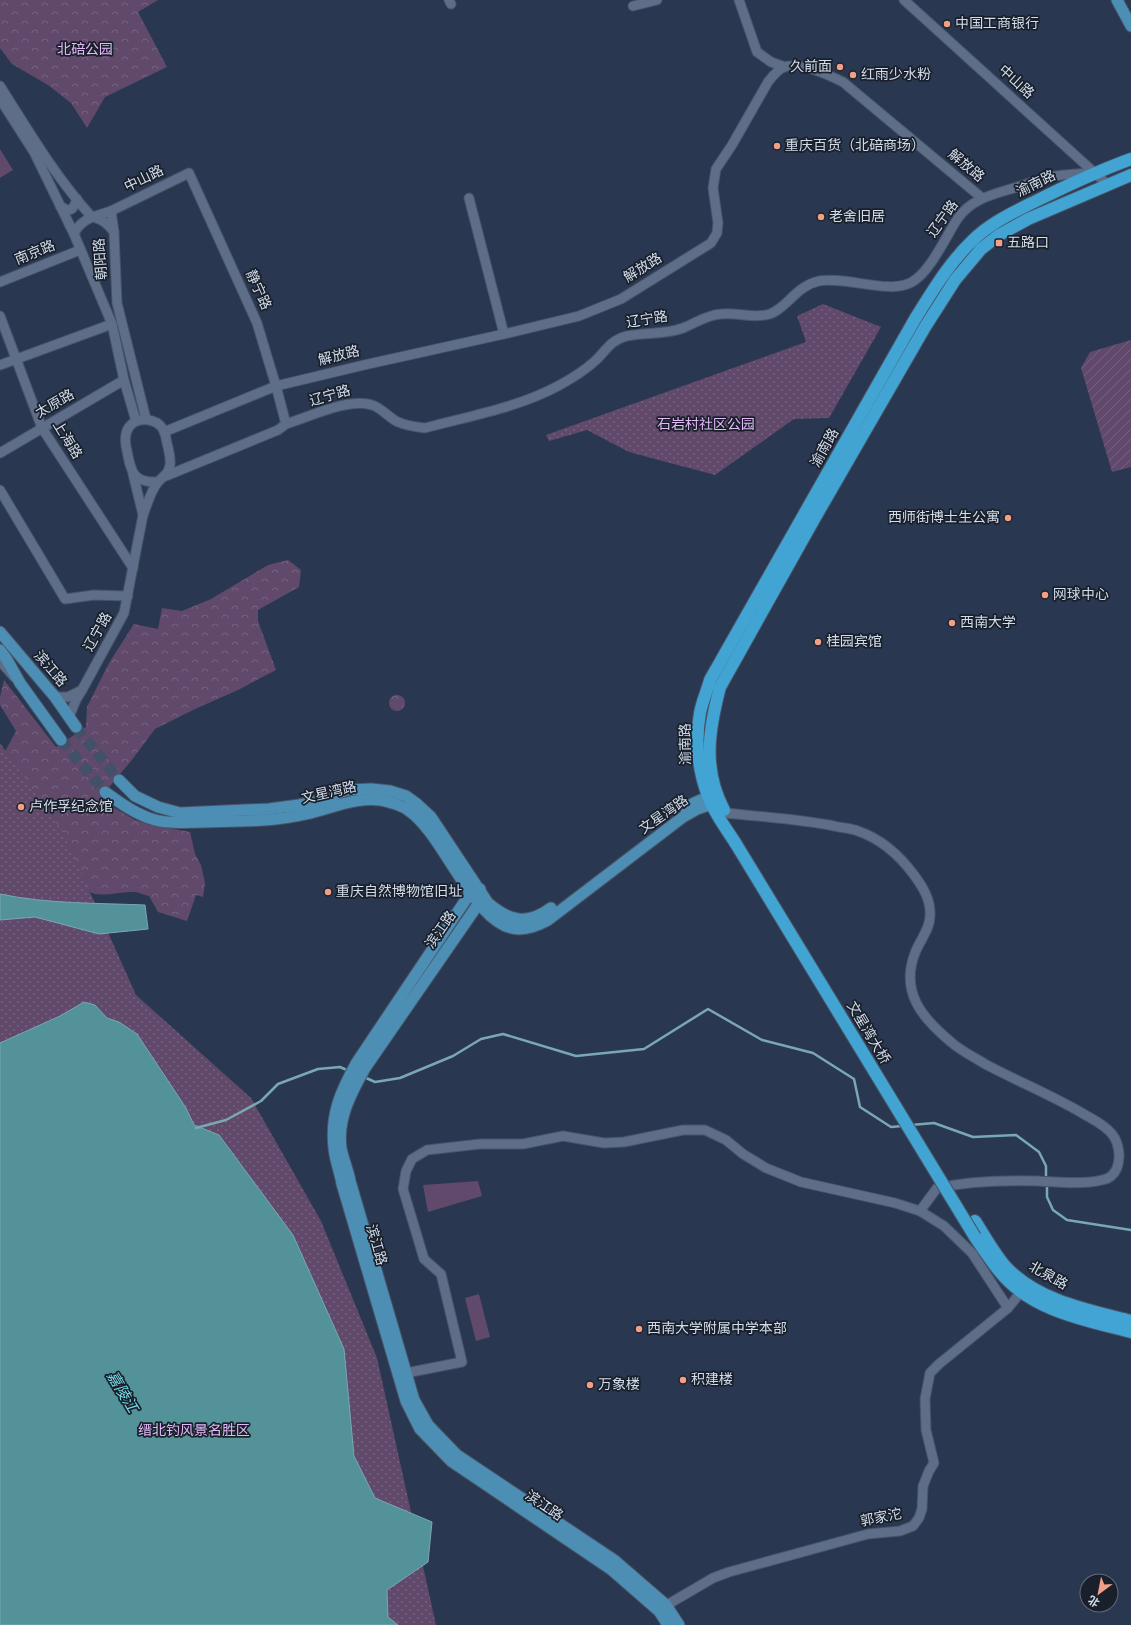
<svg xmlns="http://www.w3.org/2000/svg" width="1131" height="1625" viewBox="0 0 1131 1625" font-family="'Alegreya Sans','Noto Sans SC',sans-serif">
<defs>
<pattern id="forest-crowns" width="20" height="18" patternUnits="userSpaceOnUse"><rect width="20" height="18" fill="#60496a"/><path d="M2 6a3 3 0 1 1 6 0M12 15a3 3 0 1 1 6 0" fill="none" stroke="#76637f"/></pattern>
<pattern id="park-dots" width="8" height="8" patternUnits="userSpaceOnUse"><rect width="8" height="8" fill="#60496a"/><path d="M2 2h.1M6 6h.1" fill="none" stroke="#76637f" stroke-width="1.8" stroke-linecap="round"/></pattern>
<pattern id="garden-furrows" width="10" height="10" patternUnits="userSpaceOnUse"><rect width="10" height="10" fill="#60496a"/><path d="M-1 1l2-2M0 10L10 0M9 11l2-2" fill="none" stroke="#76637f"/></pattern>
</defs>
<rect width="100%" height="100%" fill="#293850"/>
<g fill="#60496a">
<polygon points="0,149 13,170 0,178"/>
<polygon points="478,1181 482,1196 428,1212 423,1185"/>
<polygon points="479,1294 490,1337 476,1341 465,1298"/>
</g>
<g fill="url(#forest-crowns)">
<polygon points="0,0 158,0 138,12 167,67 105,97 87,128 71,103 48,85 12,64 0,48"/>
<path d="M288,560L301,570L299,587L258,610V621L276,670L238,690L195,709L155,729L131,761L99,799L135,820L152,825L190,832L195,854L201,865L205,883L203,897L196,895L187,921L158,912L149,896C144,895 139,892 134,892C120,891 102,898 90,892L0,761L16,731L0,705V697L4,680L56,747L86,727L87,707L109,663L134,624L158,629L162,608L182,611L211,599L268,565Z"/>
<circle cx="397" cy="703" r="8"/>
</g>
<g fill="url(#park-dots)">
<polygon points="823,304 881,327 829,418 794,419 715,475 629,452 587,430 549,441 546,435 806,342 797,316"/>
<polygon points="0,743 63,832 136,995 251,1098 321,1221 377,1358 436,1625 0,1625"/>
</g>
<polygon fill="url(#garden-furrows)" points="1131,340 1131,467 1112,472 1081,368 1090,352"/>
<g fill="#539299" stroke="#79a8b2">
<path d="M0,894C47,904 97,903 145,905L148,929L99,934L35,917L0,920Z"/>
<polygon points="84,1002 95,1005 107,1018 119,1022 137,1034 186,1108 194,1125 219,1135 293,1235 344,1349 354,1456 375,1498 432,1522 428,1562 387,1590 388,1617 398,1625 0,1625 0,1043 60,1016"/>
</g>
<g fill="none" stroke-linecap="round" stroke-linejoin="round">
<g stroke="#79a8b2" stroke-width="2.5">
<polyline points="364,1077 375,1082 400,1078 453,1056 481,1039 503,1034 576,1056 644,1049 708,1009 762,1040 813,1053 854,1079 860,1107 891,1127 902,1126"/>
<polyline points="911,1125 934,1123 973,1137 1016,1135 1039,1152 1046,1166 1046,1179"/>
<polyline points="196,1128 226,1120 261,1101 278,1084 318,1069 340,1067 349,1071"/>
<polyline points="1047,1184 1047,1197 1053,1210 1067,1220 1131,1230"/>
</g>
<g stroke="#425167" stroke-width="11" stroke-dasharray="11 5.5" stroke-linecap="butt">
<polyline points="76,727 119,780"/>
<polyline points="61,740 105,792"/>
</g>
<defs>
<g id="minor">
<polyline points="449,0 451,4"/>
<polyline points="739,0 757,52 771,62 785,67"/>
<polyline points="904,0 1108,185"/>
<polyline points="633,6 657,0"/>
<path d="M0,86C28,130 55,176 90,215C93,218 97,218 101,220C107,223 110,227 114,232"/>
<polyline points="0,99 34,152 74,234 112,324 124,380 136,421"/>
<polyline points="469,198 504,334"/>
<path d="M60,206C71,213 73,210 77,199"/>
<polyline points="111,211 189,173 257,323 276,386 286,424"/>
<path d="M74,234C81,218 96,216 111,211L114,232L117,303L146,419"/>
<polyline points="0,282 80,250"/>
<polyline points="0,316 42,428 133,568"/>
<polyline points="0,365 112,324"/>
<path d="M164,432L276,386L364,365L504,334L579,316L621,299L711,243L717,233L718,223L713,188L716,169L732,145L768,82C772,77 777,70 784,67C800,61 829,75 843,82L982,198"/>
<polyline points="0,453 124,380"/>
<path d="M133,474L143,515C147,505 151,490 158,482C164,475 168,475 170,465C171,459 169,453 168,447C166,441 166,434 163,429C156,418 137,416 129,427C124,434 125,443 127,451C131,472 133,483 158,482"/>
<path d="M166,476L278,430L286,424C309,417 350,397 372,405C382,408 389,418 398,422C407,426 416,427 425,428C469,416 517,408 558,386C571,379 584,371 595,361C606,351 610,340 627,336C645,332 665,335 683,328C696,323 706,315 721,314C738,312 753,319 770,314C787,308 796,286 819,281C847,276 889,295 912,282C931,271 946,236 958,218C972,198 995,194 1017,187C1027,184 1038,180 1049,177C1062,174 1077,174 1090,173"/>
<polyline points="0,490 65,599 94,595 128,596"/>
<polyline points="0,661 14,677"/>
<polyline points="82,690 124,613 143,515"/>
<polyline points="55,697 68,697 82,690 76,700 69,717"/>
<path d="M726,813C762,817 799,819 834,826C842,828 851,828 858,831C881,839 900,856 914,875C923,887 931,900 930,916C930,929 920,940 915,953C900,992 922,1018 951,1042C961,1051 974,1057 985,1064C1017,1081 1051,1095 1082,1113C1092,1119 1104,1124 1112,1134C1119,1143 1121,1157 1117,1168C1114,1175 1109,1179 1102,1180C1085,1185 1056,1182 1037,1181C1004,1180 970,1181 937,1188L920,1211"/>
<polyline points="406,1373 462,1362 441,1274 424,1259 403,1189 406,1171 412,1159 427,1150 480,1144 523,1144 563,1136 604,1143 624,1142 683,1130 705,1130 726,1140 743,1154 766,1168 801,1182 895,1203 920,1211 944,1226 972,1253 1008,1308"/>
<polyline points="660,1609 713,1578 729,1572 868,1534 900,1531 913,1526 919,1518 922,1509 923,1486 929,1471 934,1463 926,1430 925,1399 930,1373 939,1364 1008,1308 1021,1292"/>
</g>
<g id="major">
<polyline points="1117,0 1131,26"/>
<polyline points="0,632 55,697 76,727"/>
<polyline points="0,650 6,658 20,683 61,740"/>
<path d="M119,780L135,796L158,807L180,813L269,809L299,805L320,801L347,790L371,789L390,791L406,796L417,804L431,817L488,903C509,921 527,926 551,908"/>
<path d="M105,792C120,803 137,815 155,820C170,824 188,822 203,822C237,821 273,822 306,814C333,808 361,794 389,802C395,804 403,806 408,810C444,833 475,929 519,929C529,929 539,925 548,920L683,817L697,809L712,804L717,797"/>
<path d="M685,808C695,802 704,797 717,797"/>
<path d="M668,1625L659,1611L612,1570L451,1461L420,1429L406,1401L342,1184C340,1172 335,1160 334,1148C330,1114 341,1091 357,1062L471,892L480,889L479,903L365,1068C351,1093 337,1119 341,1148C343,1159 348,1170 350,1181L414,1400L428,1425L457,1455L614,1560L666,1605L679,1625"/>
</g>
<g id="highway">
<path d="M724,810C702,769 709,729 720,687L813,521L925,327L955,280L981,249L999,235L1028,219L1131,175"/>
<path d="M736,844C726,828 714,813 708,796C698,770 695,740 700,713C702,702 707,691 710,680L915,319C932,292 949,263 972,241C990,223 1014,212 1036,201C1068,185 1098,171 1131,159"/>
<path d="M975,1221C984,1235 995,1255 1006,1267C1038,1301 1088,1310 1131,1321"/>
<path d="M975,1237C983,1249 991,1261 1000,1272C1032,1311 1085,1320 1131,1332"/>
</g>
</defs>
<use href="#minor" stroke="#475468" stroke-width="11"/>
<use href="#major" stroke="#475468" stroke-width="13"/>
<use href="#highway" stroke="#475468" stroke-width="14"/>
<use href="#minor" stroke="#5e6e89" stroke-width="9"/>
<use href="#major" stroke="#4d8eb5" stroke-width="11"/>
<use href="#highway" stroke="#42a4d3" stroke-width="12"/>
<defs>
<polyline id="highway-bridge" points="736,844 975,1237"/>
</defs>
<use href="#highway-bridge" stroke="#475468" stroke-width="14" stroke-linecap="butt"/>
<use href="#highway-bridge" stroke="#42a4d3" stroke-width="12"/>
</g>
<g fill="#f39f85" stroke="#19202b" stroke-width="1.5">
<circle cx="947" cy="24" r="4"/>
<circle cx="840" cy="67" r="4"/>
<circle cx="853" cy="75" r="4"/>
<circle cx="777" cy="146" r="4"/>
<circle cx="821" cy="217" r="4"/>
<rect x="995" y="239" width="8" height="8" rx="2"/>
<circle cx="1008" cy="518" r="4"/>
<circle cx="1045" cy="595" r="4"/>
<circle cx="952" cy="623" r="4"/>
<circle cx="818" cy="642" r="4"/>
<circle cx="21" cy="807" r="4"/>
<circle cx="328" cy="892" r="4"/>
<circle cx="639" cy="1329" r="4"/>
<circle cx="683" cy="1380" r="4"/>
<circle cx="590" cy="1385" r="4"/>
</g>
<g text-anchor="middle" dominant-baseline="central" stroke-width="3.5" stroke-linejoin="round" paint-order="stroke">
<g font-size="14" fill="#d2dceb" stroke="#19202b" text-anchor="start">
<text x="955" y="24">中国工商银行</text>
<text x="832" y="67" text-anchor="end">久前面</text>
<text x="861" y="75">红雨少水粉</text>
<text x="785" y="146">重庆百货（北碚商场）</text>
<text x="829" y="217">老舍旧居</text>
<text x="1007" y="243">五路口</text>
<text x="1000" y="518" text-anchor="end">西师街博士生公寓</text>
<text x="1053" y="595">网球中心</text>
<text x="960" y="623">西南大学</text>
<text x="826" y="642">桂园宾馆</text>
<text x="29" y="807">卢作孚纪念馆</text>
<text x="336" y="892">重庆自然博物馆旧址</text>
<text x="647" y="1329">西南大学附属中学本部</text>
<text x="691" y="1380">积建楼</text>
<text x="598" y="1385">万象楼</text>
</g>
<g font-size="14" fill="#e3b9f7" stroke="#19202b">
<text x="85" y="50">北碚公园</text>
<text x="706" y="425">石岩村社区公园</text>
<text x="194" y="1431">缙北钓风景名胜区</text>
</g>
<g font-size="14" fill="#d2dceb" stroke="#19202b">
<text transform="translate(1016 82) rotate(42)">中山路</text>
<text transform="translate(966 166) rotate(40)">解放路</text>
<text transform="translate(144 179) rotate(-26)">中山路</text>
<text transform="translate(1036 184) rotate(-26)">渝南路</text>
<text transform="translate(943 219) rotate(-54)">辽宁路</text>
<text transform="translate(35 253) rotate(-22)">南京路</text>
<text transform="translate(101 259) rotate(-94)">朝阳路</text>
<text transform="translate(643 268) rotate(-32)">解放路</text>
<text transform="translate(258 290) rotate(66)">静宁路</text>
<text transform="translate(647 320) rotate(-9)">辽宁路</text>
<text transform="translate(339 356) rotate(-14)">解放路</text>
<text transform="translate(330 396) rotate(-16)">辽宁路</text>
<text transform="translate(55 404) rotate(-30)">太原路</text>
<text transform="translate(67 440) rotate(58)">上海路</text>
<text transform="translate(825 448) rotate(-61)">渝南路</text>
<text transform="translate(98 632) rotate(-61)">辽宁路</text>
<text transform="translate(50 669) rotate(49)">滨江路</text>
<text transform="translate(686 744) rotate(-91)">渝南路</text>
<text transform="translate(329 793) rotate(-13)">文星湾路</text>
<text transform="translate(664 815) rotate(-35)">文星湾路</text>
<text transform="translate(441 930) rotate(-55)">滨江路</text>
<text transform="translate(868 1033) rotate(59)">文星湾大桥</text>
<text transform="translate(376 1245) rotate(74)">滨江路</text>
<text transform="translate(1048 1276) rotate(29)">北泉路</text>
<text transform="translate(544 1506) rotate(34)">滨江路</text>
<text transform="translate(881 1518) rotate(-11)">郭家沱</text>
</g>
<g font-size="15" font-style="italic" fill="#79dde8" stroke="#19202b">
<text transform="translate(122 1392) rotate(59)">嘉陵江</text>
</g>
</g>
<g transform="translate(1099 1593) rotate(212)"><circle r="19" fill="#19202b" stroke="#636b78"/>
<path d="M0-3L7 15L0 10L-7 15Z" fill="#f39f85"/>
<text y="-6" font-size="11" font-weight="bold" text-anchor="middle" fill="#d2dceb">北</text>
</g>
</svg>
